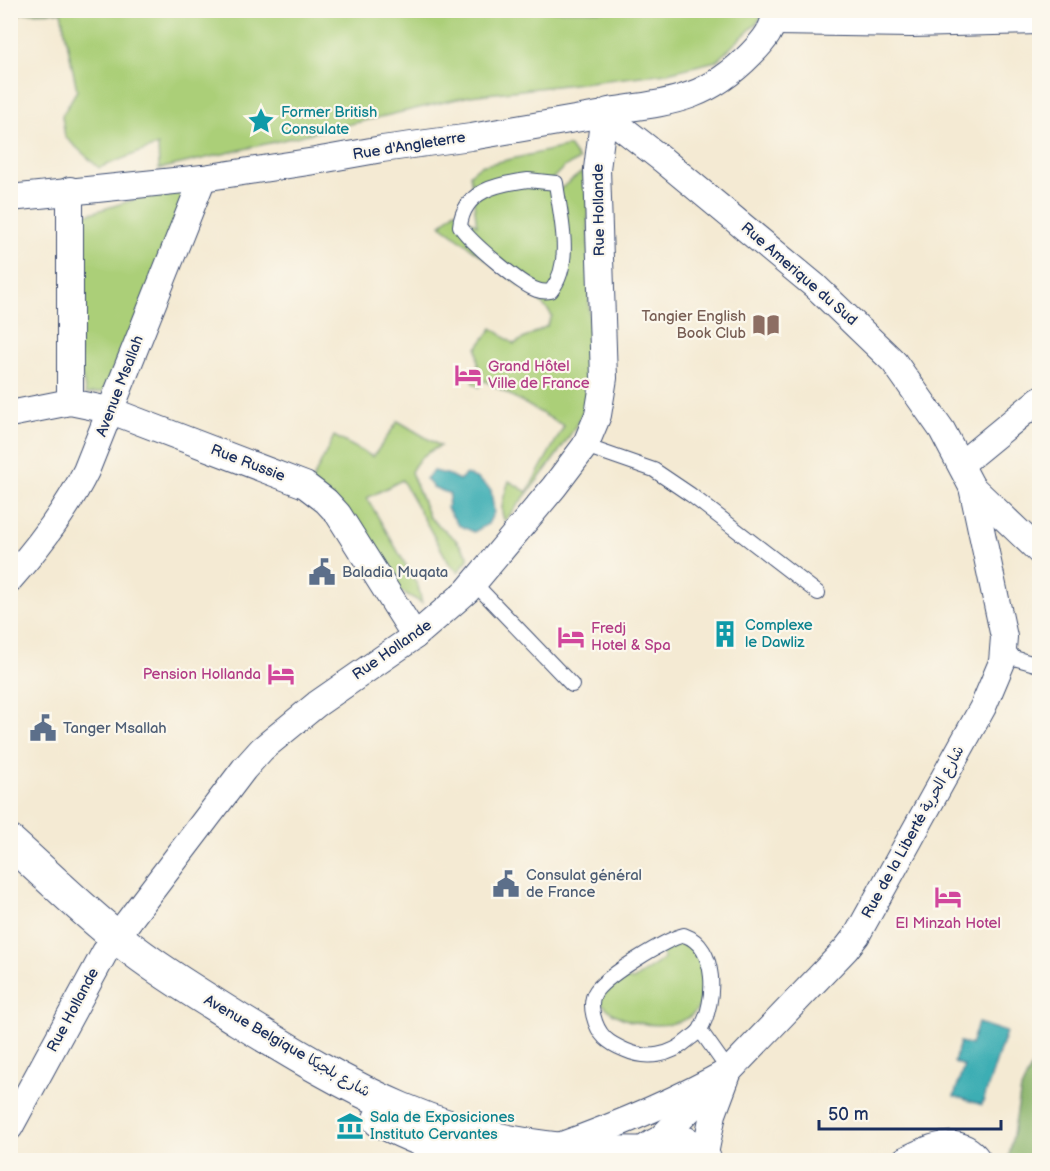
<svg xmlns="http://www.w3.org/2000/svg" width="1050" height="1171" viewBox="0 0 1050 1171" font-family="'Balsamiq Sans','Playpen Sans Arabic',sans-serif">
<rect width="100%" height="100%" fill="#fbf7ec"/>
<filter id="ink" filterUnits="userSpaceOnUse"><feTurbulence type="fractalNoise" baseFrequency=".0167" numOctaves="2"/><feDisplacementMap in="SourceGraphic" scale="12" xChannelSelector="R" yChannelSelector="G"/><feConvolveMatrix kernelMatrix="1 2 1 2 8 2 1 2 1" color-interpolation-filters="sRGB"/></filter>
<filter id="wash" filterUnits="userSpaceOnUse"><feTurbulence type="fractalNoise" baseFrequency=".008" numOctaves="4" result="noise"/><feDisplacementMap in="SourceGraphic" scale="24" xChannelSelector="R" yChannelSelector="G"/><feGaussianBlur stdDeviation="1.35" result="paint"/><feColorMatrix in="noise" values="0 0 0 0 0 0 0 0 0 0 0 0 0 0 0 0 0 1.4 0 .05"/><feComposite in="paint" operator="in"/></filter>
<g filter="url(#wash)">
<rect width="100%" height="100%" fill="#f4ead3"/>
<g fill="#abcf78" stroke="#637f6b" stroke-width="1.5">
<polygon points="11,10 765,11 757,23 716,61 667,73 470,96 159,169 158,145 99,168 65,137 62,116 77,90 61,12 22,13 11,19"/>
<path d="M569,146L579,160L564,167L547,184L555,193L582,172L588,198L590,399C569,444 536,482 505,521C498,510 505,493 509,481L527,492L564,426L484,380L479,387L472,382L478,366L477,348L492,328L514,344L547,326L552,316C547,302 459,240 441,225L455,211L477,225L470,174L480,166Z"/>
<polygon points="203,178 103,392 86,394 79,362 78,217"/>
<path d="M398,421L440,446C426,453 418,458 411,472L429,517L455,539L468,555V559L458,572L449,563L402,480L367,498L418,586L422,603L395,588L311,483L334,436L373,457Z"/>
<path d="M682,941C685,943 691,944 693,948C705,963 709,999 694,1013C675,1031 635,1026 614,1014C609,1011 605,1006 600,1002V994L622,978L633,980L664,959L662,951Z"/>
</g>
<polygon fill="#88b268" stroke="#527063" stroke-width="1.5" points="1039,1051 1039,1160 1013,1160 1009,1157 1021,1089"/>
<g fill="#3caeb4" stroke="#2c6e89" stroke-width="1.5">
<polygon points="433,471 447,474 459,480 466,474 478,479 491,490 494,512 488,524 474,532 458,525 447,508 450,494 433,487 426,479"/>
<polygon points="978,1023 1006,1032 982,1105 954,1096 964,1066 954,1062 960,1042 971,1045"/>
</g>
</g>
<g filter="url(#ink)">
<g fill="none" stroke-linecap="round" stroke-linejoin="round">
<defs>
<g id="lane">
<path d="M528,180L556,183C560,216 574,262 551,291C546,292 542,292 537,290C521,285 469,241 460,226C464,190 498,184 528,180Z"/>
<polyline points="585,446 654,470 691,495 818,593"/>
<polyline points="475,584 572,685"/>
<polyline points="1004,645 1014,658 1035,664"/>
<path d="M684,935C718,947 716,1001 701,1028C699,1033 693,1036 688,1040C670,1056 647,1060 625,1050C618,1047 610,1043 605,1038C595,1028 587,1004 596,991C608,975 664,940 684,935Z"/>
<polyline points="700,1030 729,1071"/>
</g>
<g id="street">
<polyline points="775,22 911,24 1040,21"/>
<polyline points="604,114 663,160 815,286 894,362 942,430 972,487 1004,637 1002,662 983,707 857,935 846,949 729,1071 713,1114 704,1159"/>
<polyline points="70,190 70,402"/>
<path d="M10,198L203,178L315,161L382,149L471,137L604,114L608,111C670,102 705,101 751,54C764,41 774,29 776,10"/>
<polyline points="10,414 70,402 109,410 305,485 326,501 338,514 415,636"/>
<polyline points="961,464 1040,399"/>
<polyline points="972,487 1040,552"/>
<path d="M10,579C39,546 66,511 86,471L203,178"/>
<polyline points="10,1127 105,952 244,769 262,749 317,704 415,636 467,591 554,487 585,446 598,415 604,378 597,169 604,114"/>
<path d="M559,1146C618,1125 674,1102 729,1071"/>
<polyline points="653,1146 707,1092"/>
<path d="M905,1160C928,1148 959,1133 978,1160"/>
</g>
<g id="secondary">
<path d="M10,842C46,874 81,909 119,939C156,969 198,994 239,1020C291,1052 345,1085 401,1109C477,1142 563,1154 645,1153"/>
<path d="M379,1120C413,1138 443,1149 480,1160"/>
<path d="M639,1160C657,1135 688,1134 705,1160"/>
</g>
</defs>
<use href="#lane" stroke="#3c4b70" stroke-width="16"/>
<use href="#street" stroke="#3c4b70" stroke-width="28"/>
<use href="#secondary" stroke="#3c4b70" stroke-width="35"/>
<use href="#lane" stroke="#fff" stroke-width="14"/>
<use href="#street" stroke="#fff" stroke-width="26"/>
<use href="#secondary" stroke="#fff" stroke-width="33"/>
</g>
</g>
<defs>
<symbol id="sight-bare" viewBox="-9 -9 18 18"><path d="M0-6L1.8-2.2L6-1.7L2.9 1.2L3.7 5.4L0 3.3L-3.7 5.4L-2.9 1.2L-6-1.7L-1.8-2.2Z" fill="#0f9aa8" stroke="#fbf7ec" stroke-width="2.5" paint-order="stroke"/></symbol>
<symbol id="library-bare" viewBox="-9 -9 18 18"><path d="M-6-4Q-3-5.5-.7-3.5V5Q-3 3-6 4ZM6-4Q3-5.5 .7-3.5V5Q3 3 6 4Z" fill="#8d6e63" stroke="#fbf7ec" stroke-width="2.5" paint-order="stroke"/></symbol>
<symbol id="hotel-bare" viewBox="-9 -9 18 18"><path d="M-6-4.5h1.5V1H6V5H4.5V3h-9V5H-6ZM-4 0a1.8 1.8 0 1 1 3.6 0ZM.5 0V-2.5h3Q6-2.5 6 0Z" fill="#d1479c" stroke="#fbf7ec" stroke-width="2.5" paint-order="stroke"/></symbol>
<symbol id="civic-bare" viewBox="-9 -9 18 18"><path d="M-.6-6.5H3V-4.5H.6V-3L4-1V1h2V6H-6V1h2V-1L-.6-3ZM-1.2 2.5V6h2.4V2.5Z" fill="#5c6f8a" stroke="#fbf7ec" stroke-width="2.5" paint-order="stroke"/></symbol>
<symbol id="building-bare" viewBox="-9 -9 18 18"><path d="M-4-6H4V6H1V3H-1V6H-4ZM-2.5-4.3h1.7v1.8h-1.7ZM.8-4.3h1.7v1.8H.8ZM-2.5-1h1.7V.8h-1.7ZM.8-1h1.7V.8H.8Z" fill="#0f9aa8" stroke="#fbf7ec" stroke-width="2.5" paint-order="stroke"/></symbol>
<symbol id="museum-bare" viewBox="-9 -9 18 18"><path d="M0-6L6-3V-2H-6V-3ZM-5-1h2V3h-2ZM-1-1h2V3h-2ZM3-1h2V3H3ZM-6 4H6V6H-6Z" fill="#0f9aa8" stroke="#fbf7ec" stroke-width="2.5" paint-order="stroke"/></symbol>
</defs>
<g fill-rule="evenodd">
<use href="#sight-bare" x="242" y="102" width="38" height="38"/>
<use href="#library-bare" x="747" y="306" width="38" height="38"/>
<use href="#hotel-bare" x="449" y="356" width="38" height="38"/>
<use href="#civic-bare" x="303" y="553" width="38" height="38"/>
<use href="#building-bare" x="706" y="615" width="38" height="38"/>
<use href="#hotel-bare" x="552" y="618" width="38" height="38"/>
<use href="#hotel-bare" x="262" y="655" width="38" height="38"/>
<use href="#civic-bare" x="24" y="709" width="38" height="38"/>
<use href="#civic-bare" x="487" y="865" width="38" height="38"/>
<use href="#hotel-bare" x="929" y="878" width="38" height="38"/>
<use href="#museum-bare" x="331" y="1107" width="38" height="38"/>
</g>
<g text-anchor="middle" dominant-baseline="central" stroke-width="4.5" stroke-linejoin="round" paint-order="stroke">
<g font-size="15" fill="#0d838f" stroke="#fbf7ec" text-anchor="start">
<text x="281" y="112">Former British<tspan x="281" dy="17">Consulate</tspan></text>
<text x="745" y="625">Complexe<tspan x="745" dy="17">le Dawliz</tspan></text>
<text x="370" y="1117">Sala de Exposiciones<tspan x="370" dy="17">Instituto Cervantes</tspan></text>
</g>
<g font-size="15" fill="#1b2f5e" stroke="#fbf7ec">
<text transform="translate(409 146) rotate(-9)">Rue d'Angleterre</text>
<text transform="translate(599 210) rotate(-91)">Rue Hollande</text>
<text transform="translate(799 274) rotate(41)">Rue Amerique du Sud</text>
<text transform="translate(120 386) rotate(-69)">Avenue Msallah</text>
<text transform="translate(248 463) rotate(21)">Rue Russie</text>
<text transform="translate(392 650) rotate(-35)">Rue Hollande</text>
<text transform="translate(913 832) rotate(-61)">Rue de la Liberté شارع الحرية</text>
<text transform="translate(73 1010) rotate(-62)">Rue Hollande</text>
<text transform="translate(287 1046) rotate(30)">Avenue Belgique شارع بلجيكا</text>
</g>
<g font-size="15" fill="#785e54" stroke="#fbf7ec" text-anchor="end">
<text x="746" y="316">Tangier English<tspan x="746" dy="17">Book Club</tspan></text>
</g>
<g font-size="15" fill="#b23c85" stroke="#fbf7ec" text-anchor="start">
<text x="488" y="366">Grand Hôtel<tspan x="488" dy="17">Ville de France</tspan></text>
<text x="591" y="628">Fredj<tspan x="591" dy="17">Hotel &amp; Spa</tspan></text>
<text x="261" y="674" text-anchor="end">Pension Hollanda</text>
<text x="948" y="923" text-anchor="middle">El Minzah Hotel</text>
</g>
<g font-size="15" fill="#4e5e75" stroke="#fbf7ec" text-anchor="start">
<text x="342" y="572">Baladia Muqata</text>
<text x="63" y="728">Tanger Msallah</text>
<text x="526" y="875">Consulat général<tspan x="526" dy="17">de France</tspan></text>
</g>
</g>
<rect width="1050" height="1171" fill="none" stroke="#fbf7ec" stroke-width="36"/>
<path d="M819 1120v9h182v-9" fill="none" stroke="#1b2f5e" stroke-width="3"/>
<text x="828" y="1120" font-size="18" fill="#1b2f5e" stroke="#fbf7ec" stroke-width="4.5" paint-order="stroke">50 m</text>
</svg>
